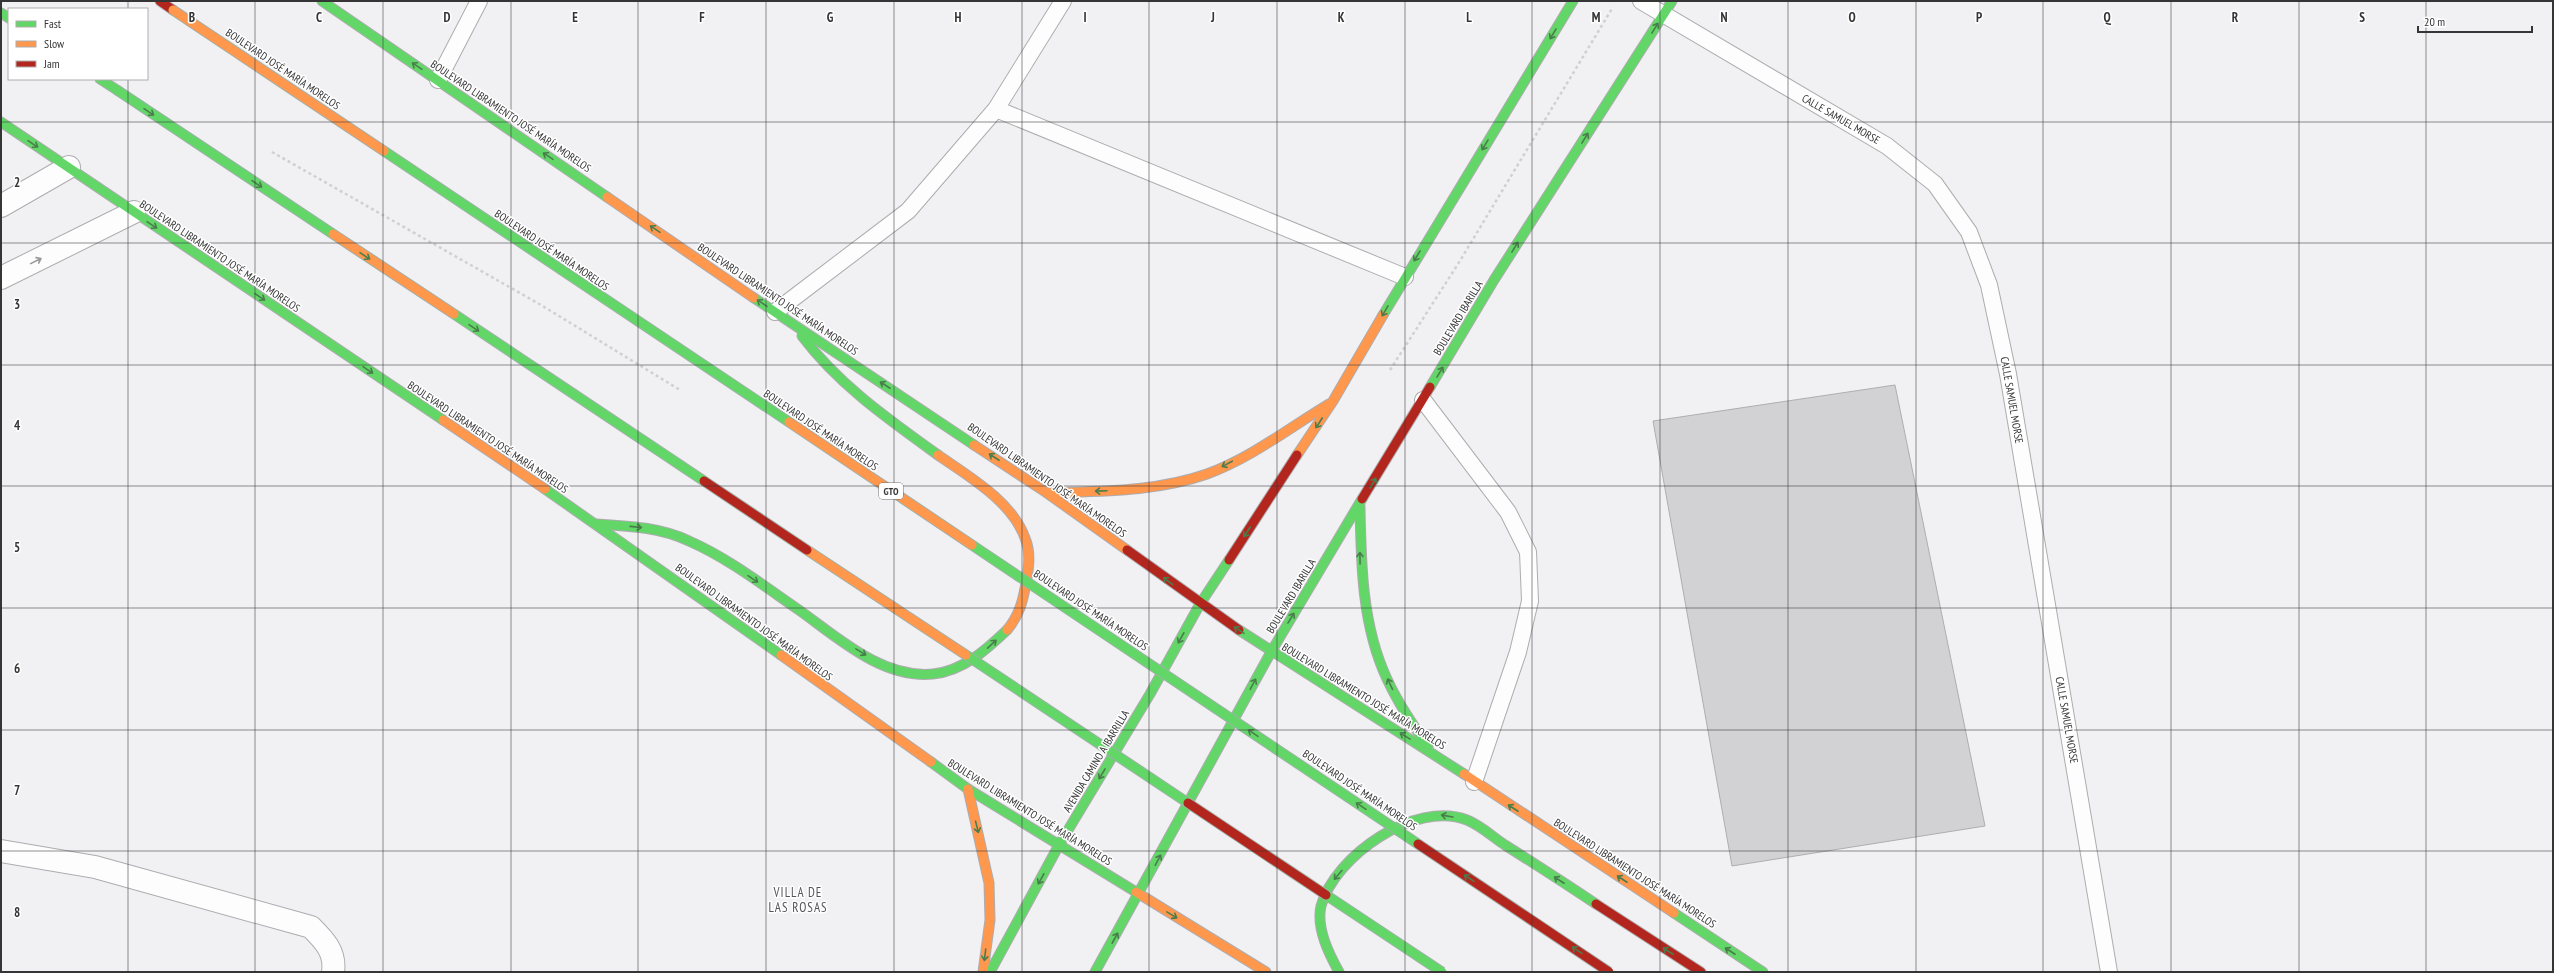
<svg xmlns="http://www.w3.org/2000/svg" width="2554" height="973" viewBox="0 0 2554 973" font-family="'PT Sans Narrow',sans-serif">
<rect width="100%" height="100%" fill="#f1f0f3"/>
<polygon fill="#d2d2d4" stroke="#aeadaf" points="1895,385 1985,826 1732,866 1653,421"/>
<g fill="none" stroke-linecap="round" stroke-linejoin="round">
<defs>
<g id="lane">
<polyline points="1641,1 1887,146 1935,184 1969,232 1989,285 2008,374 2109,972"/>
<polyline points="438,80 479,1"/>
<polyline points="996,109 1405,277"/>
<polyline points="775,312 908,211 996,109 1063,1"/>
<polyline points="1423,400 1508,512 1528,552 1530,601 1518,652 1474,782"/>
</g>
<g id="street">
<polyline points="1,206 69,167"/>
<polyline points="1,278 134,212"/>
<path d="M1,851L95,867L311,927C324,940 336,952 333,972"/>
</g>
<g id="fast">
<polyline points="322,1 607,197"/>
<polyline points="1,13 9,18"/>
<polyline points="100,79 117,90"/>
<polyline points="1,122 443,420"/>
<polyline points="754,298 974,445"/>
<polyline points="1383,315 1573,1"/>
<path d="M802,336C839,385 888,419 938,455"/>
<polyline points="1430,387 1494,280 1672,1"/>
<polyline points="545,489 781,655"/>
<path d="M1360,506C1361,564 1362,626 1387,679C1398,703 1413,725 1428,747"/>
<path d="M597,524C628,526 660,527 689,541C728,558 764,586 799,610C837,637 882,679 933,674C963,671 986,650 1007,630"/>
<polyline points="1239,630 1464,774"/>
<polyline points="931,762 968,789 1136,892"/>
<polyline points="1674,913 1763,972"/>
<polyline points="990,972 1059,845 1150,694 1200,604 1229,560"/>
<polyline points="1095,972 1271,652 1362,499"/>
<path d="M1339,972C1329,954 1316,928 1321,906C1335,856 1415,800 1467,820C1480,825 1493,837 1505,845C1535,864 1566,884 1596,904"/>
</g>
<g id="slow">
<polyline points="607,197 754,298"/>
<polyline points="443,420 545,489"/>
<polyline points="974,445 1047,493 1127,550"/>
<path d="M938,455C968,476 1012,501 1025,538C1031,552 1029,568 1026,583C1023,601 1019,616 1007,630"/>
<polyline points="1297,455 1333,401 1383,315"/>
<path d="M1047,493C1100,491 1156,492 1207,474C1251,458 1289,428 1329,404"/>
<polyline points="781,655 931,762"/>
<polyline points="1464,774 1674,913"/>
<polyline points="968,789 989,883 990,920 983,972"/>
<polyline points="1136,892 1266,972"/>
</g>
<g id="jam">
<polyline points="160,1 173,10"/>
<polyline points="1362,499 1430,387"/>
<polyline points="1127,550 1239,630"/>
<polyline points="1229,560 1297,455"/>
<polyline points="1596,904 1701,972"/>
</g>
</defs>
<use href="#lane" stroke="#adacaf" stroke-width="18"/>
<use href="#street" stroke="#adacaf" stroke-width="24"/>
<use href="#fast" stroke="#adacaf" stroke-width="11"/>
<use href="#slow" stroke="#adacaf" stroke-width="11"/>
<use href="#jam" stroke="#adacaf" stroke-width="11"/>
<g stroke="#d0d0d2" stroke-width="2.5" stroke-dasharray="3 3" stroke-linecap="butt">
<polyline points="272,152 541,305 680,390"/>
<polyline points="1390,370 1458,264 1613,7"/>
</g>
<use href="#lane" stroke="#fdfdfd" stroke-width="16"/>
<use href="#street" stroke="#fdfdfd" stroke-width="22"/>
<use href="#fast" stroke="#63d668" stroke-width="9"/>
<use href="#slow" stroke="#ff974d" stroke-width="9"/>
<use href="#jam" stroke="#b3261e" stroke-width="9"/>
<defs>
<g id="fast-bridge">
<polyline points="117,90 333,234"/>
<polyline points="384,151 789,422"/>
<polyline points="454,314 704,481"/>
<polyline points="972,545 1418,844"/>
<polyline points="966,655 1188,803"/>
<polyline points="1326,895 1442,972"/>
</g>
<g id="slow-bridge">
<polyline points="173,10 384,151"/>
<polyline points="333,234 454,314"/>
<polyline points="789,422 972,545"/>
<polyline points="807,550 966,655"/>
</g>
<g id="jam-bridge">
<polyline points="704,481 807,550"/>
<polyline points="1188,803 1326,895"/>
<polyline points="1418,844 1609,972"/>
</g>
</defs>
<use href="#fast-bridge" stroke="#a0b1aa" stroke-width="11" stroke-linecap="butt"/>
<use href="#slow-bridge" stroke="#a0b1aa" stroke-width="11" stroke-linecap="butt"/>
<use href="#jam-bridge" stroke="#a0b1aa" stroke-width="11" stroke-linecap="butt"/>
<use href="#fast-bridge" stroke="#63d668" stroke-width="9"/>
<use href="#slow-bridge" stroke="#ff974d" stroke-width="9"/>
<use href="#jam-bridge" stroke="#b3261e" stroke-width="9"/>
</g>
<defs><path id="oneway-shaft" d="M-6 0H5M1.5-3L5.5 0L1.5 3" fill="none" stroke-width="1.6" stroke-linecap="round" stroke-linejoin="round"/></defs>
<g stroke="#4a7d4c">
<use href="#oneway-shaft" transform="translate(1655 28) rotate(-58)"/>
<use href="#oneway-shaft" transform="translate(1553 34) rotate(121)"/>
<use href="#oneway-shaft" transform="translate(417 66) rotate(-146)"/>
<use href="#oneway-shaft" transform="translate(149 112) rotate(34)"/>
<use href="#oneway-shaft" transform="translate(1585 138) rotate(-58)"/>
<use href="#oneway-shaft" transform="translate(33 144) rotate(34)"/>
<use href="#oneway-shaft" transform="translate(1485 145) rotate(121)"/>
<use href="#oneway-shaft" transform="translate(548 156) rotate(-146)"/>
<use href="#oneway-shaft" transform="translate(257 184) rotate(34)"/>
<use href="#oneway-shaft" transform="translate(152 225) rotate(34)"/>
<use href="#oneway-shaft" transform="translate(655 229) rotate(-146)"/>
<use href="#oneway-shaft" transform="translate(1515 247) rotate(-58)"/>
<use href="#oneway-shaft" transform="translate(365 256) rotate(34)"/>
<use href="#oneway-shaft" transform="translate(1417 256) rotate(121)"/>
<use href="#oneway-shaft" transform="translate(260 297) rotate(34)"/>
<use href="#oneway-shaft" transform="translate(762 303) rotate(-146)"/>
<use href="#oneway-shaft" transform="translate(1385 311) rotate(120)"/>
<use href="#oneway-shaft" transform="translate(474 328) rotate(34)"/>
<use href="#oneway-shaft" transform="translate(368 370) rotate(34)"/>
<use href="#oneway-shaft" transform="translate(1440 372) rotate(-59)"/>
<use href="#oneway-shaft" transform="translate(885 385) rotate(-147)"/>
<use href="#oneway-shaft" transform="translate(1319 423) rotate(123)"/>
<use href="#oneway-shaft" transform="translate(994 457) rotate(-147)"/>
<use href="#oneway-shaft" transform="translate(1227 464) rotate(152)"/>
<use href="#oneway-shaft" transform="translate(1373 483) rotate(-59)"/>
<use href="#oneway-shaft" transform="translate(1101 491) rotate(178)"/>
<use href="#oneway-shaft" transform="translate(636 527) rotate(6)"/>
<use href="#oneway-shaft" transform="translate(1247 532) rotate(123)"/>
<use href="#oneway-shaft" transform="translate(1360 558) rotate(-91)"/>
<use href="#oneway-shaft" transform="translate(753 579) rotate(34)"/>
<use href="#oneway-shaft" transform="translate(1168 581) rotate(-144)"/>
<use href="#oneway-shaft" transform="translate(1291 618) rotate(-59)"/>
<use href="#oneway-shaft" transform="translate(1239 630) rotate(-146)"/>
<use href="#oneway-shaft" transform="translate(1181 638) rotate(119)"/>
<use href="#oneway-shaft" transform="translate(992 644) rotate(-43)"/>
<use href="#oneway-shaft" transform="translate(861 652) rotate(31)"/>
<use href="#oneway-shaft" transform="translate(1253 684) rotate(-62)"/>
<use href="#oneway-shaft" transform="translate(1390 684) rotate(-115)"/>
<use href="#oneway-shaft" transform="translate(1253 733) rotate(-146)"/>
<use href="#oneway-shaft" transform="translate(1405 736) rotate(-148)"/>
<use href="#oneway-shaft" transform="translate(1102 774) rotate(121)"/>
<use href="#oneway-shaft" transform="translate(1361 806) rotate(-146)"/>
<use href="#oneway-shaft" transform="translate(1513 808) rotate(-147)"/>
<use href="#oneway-shaft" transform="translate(1447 816) rotate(-170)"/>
<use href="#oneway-shaft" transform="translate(977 827) rotate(76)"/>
<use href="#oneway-shaft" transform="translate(1158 860) rotate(-62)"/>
<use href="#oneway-shaft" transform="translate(1338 875) rotate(130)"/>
<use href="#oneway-shaft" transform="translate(1469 878) rotate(-146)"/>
<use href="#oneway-shaft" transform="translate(1041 879) rotate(119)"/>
<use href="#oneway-shaft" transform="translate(1622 879) rotate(-147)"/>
<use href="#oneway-shaft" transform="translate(1559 880) rotate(-147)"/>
<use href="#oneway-shaft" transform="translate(1172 915) rotate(31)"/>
<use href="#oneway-shaft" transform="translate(1115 938) rotate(-61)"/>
<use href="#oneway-shaft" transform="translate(1577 950) rotate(-146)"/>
<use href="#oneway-shaft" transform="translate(1668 951) rotate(-147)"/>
<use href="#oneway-shaft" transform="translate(1730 951) rotate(-147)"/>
<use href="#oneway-shaft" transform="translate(985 955) rotate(97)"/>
</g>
<use stroke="#99999a" href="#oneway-shaft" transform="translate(36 261) rotate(-26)"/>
<path fill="none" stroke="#353536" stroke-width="1" stroke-opacity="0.55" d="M128,1V9M255,1V972M383,1V972M511,1V972M638,1V972M766,1V972M894,1V972M1022,1V972M1149,1V972M1277,1V972M1405,1V972M1532,1V972M1660,1V972M1788,1V972M1916,1V972M2043,1V972M2171,1V972M2299,1V972M2426,1V972M128,79V972M1,122H2553M1,243H2553M1,365H2553M1,486H2553M1,608H2553M1,730H2553M1,851H2553"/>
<g text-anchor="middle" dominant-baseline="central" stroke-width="3" stroke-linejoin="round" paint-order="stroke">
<rect fill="#fff" stroke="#727272" stroke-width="1" x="879" y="483" width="24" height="16" rx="3"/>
<g font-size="10" font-weight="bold" fill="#353536">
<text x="891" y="491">GTO</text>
</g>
<g font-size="11" fill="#353536" stroke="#fff">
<text transform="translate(283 69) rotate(34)">BOULEVARD JOSÉ MARÍA MORELOS</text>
<text transform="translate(511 116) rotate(34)">BOULEVARD LIBRAMIENTO JOSÉ MARÍA MORELOS</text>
<text transform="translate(1841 119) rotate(30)">CALLE SAMUEL MORSE</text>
<text transform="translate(552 250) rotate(34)">BOULEVARD JOSÉ MARÍA MORELOS</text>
<text transform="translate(220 256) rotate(34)">BOULEVARD LIBRAMIENTO JOSÉ MARÍA MORELOS</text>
<text transform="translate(778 299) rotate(34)">BOULEVARD LIBRAMIENTO JOSÉ MARÍA MORELOS</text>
<text transform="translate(1458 318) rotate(-59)">BOULEVARD IBARILLA</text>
<text transform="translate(2012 400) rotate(80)">CALLE SAMUEL MORSE</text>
<text transform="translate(821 430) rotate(34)">BOULEVARD JOSÉ MARÍA MORELOS</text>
<text transform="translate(488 437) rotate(34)">BOULEVARD LIBRAMIENTO JOSÉ MARÍA MORELOS</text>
<text transform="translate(1047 480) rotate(35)">BOULEVARD LIBRAMIENTO JOSÉ MARÍA MORELOS</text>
<text transform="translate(1291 596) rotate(-59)">BOULEVARD IBARILLA</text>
<text transform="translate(1091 610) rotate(34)">BOULEVARD JOSÉ MARÍA MORELOS</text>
<text transform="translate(754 622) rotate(36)">BOULEVARD LIBRAMIENTO JOSÉ MARÍA MORELOS</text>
<text transform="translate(1364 696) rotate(32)">BOULEVARD LIBRAMIENTO JOSÉ MARÍA MORELOS</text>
<text transform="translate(2067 720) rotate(80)">CALLE SAMUEL MORSE</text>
<text transform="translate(1096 761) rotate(-59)">AVENIDA CAMINO A IBARRILLA</text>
<text transform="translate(1360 790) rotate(34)">BOULEVARD JOSÉ MARÍA MORELOS</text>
<text transform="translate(1030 812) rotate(32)">BOULEVARD LIBRAMIENTO JOSÉ MARÍA MORELOS</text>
<text transform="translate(1635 873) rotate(33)">BOULEVARD LIBRAMIENTO JOSÉ MARÍA MORELOS</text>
</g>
<g font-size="13" letter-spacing="1" fill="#555559" stroke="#fff">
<text x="798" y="892">VILLA DE<tspan x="798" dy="15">LAS ROSAS</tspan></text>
</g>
</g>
<g font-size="13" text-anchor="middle" font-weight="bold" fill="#353536" stroke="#fff" stroke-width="3" stroke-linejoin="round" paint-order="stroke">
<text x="192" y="22">B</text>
<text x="319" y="22">C</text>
<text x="447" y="22">D</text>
<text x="575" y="22">E</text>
<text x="702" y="22">F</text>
<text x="830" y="22">G</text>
<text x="958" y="22">H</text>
<text x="1085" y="22">I</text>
<text x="1213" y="22">J</text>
<text x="1341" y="22">K</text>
<text x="1469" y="22">L</text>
<text x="1596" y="22">M</text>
<text x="1724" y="22">N</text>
<text x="1852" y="22">O</text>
<text x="1979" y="22">P</text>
<text x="2107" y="22">Q</text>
<text x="2235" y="22">R</text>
<text x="2362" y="22">S</text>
<text x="17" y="187">2</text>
<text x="17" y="309">3</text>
<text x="17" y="430">4</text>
<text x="17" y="552">5</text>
<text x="17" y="673">6</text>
<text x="17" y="795">7</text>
<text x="17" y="917">8</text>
</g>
<rect width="2554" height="973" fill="none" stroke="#353536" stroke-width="4"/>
<rect x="8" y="8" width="140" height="72" fill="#ffffff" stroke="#aeaeaf"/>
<rect x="16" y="21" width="20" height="6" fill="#63d668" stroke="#aeaeaf"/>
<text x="44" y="28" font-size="12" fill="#353536">Fast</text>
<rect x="16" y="41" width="20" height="6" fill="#ff974d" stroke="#aeaeaf"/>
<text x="44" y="48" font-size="12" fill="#353536">Slow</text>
<rect x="16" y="61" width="20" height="6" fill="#b3261e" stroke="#aeaeaf"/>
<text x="44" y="68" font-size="12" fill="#353536">Jam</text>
<path d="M2418 26v6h114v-6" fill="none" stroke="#353536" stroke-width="2"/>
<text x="2424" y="26" font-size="12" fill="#353536" stroke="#ffffff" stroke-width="3" paint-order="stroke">20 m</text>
</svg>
